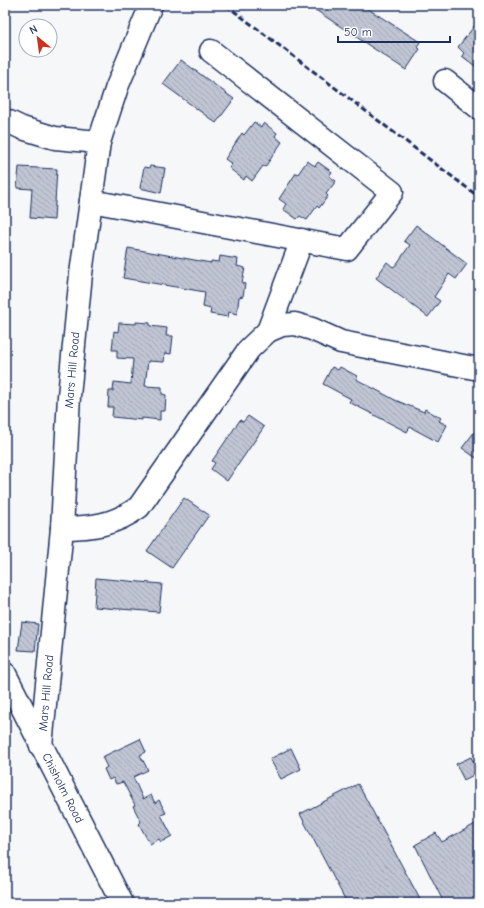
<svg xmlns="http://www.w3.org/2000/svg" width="484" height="908" viewBox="0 0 484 908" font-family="'Comic Neue',sans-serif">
<defs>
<pattern id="building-back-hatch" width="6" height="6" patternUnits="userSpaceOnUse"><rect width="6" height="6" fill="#c0c4d3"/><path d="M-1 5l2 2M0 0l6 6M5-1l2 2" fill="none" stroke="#a4a9b8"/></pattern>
</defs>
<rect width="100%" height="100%" fill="#f6f7f9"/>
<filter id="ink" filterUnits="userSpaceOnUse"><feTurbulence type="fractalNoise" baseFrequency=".025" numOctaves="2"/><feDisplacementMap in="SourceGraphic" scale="8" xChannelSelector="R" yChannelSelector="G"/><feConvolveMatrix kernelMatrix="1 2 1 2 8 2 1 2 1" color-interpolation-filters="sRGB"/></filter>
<g filter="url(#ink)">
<g fill="url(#building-back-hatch)" stroke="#1b2f5e">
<polygon points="308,5 362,5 420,42 417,47 420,49 406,70"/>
<polygon points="479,20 479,69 462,56 464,53 458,47"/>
<polygon points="181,60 234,99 216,123 163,84"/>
<polygon points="254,122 261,127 264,123 277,133 275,136 282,142 265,167 263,166 252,181 246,176 244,180 229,168 232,164 225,159 242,133 244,135"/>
<polygon points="307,161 315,166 318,162 332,172 329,176 336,181 326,194 328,196 319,208 317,206 307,220 300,216 297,219 283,209 286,204 279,199 296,173 298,174"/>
<polygon points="150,166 165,168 161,193 140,188 144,167 149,168"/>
<polygon points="19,167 57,169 54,220 30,218 32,189 17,188"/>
<polygon points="416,225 467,264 456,279 449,274 434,297 440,301 428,317 376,278 387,262 393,267 396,265 410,245 404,241"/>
<polygon points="128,248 211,263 211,261 219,262 220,256 238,259 237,266 245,268 242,283 245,284 243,296 239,297 237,314 229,312 228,317 210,314 211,309 203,307 205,292 123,278"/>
<polygon points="136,322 150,323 150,326 167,328 166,336 173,336 171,354 165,353 164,362 148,361 145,386 162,387 162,394 166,395 165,411 160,411 160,420 142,418 142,420 112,417 113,407 108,407 109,391 113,391 114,382 131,384 133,359 117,358 117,350 112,350 114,331 118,332 119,323 136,324"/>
<polygon points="332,367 338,370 340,367 357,376 356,379 395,400 424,412 425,409 441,418 439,421 447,425 438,442 410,427 407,432 349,402 351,399 323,384"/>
<polygon points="248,416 264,427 227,481 211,469 215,463 212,461 240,420 243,422"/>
<polygon points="479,426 479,460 462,448"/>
<polygon points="184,498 209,515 172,568 147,551"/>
<polygon points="96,578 162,584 159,612 94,607"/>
<polygon points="22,622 38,624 35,651 18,650"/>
<polygon points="140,739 146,752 140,755 148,770 133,777 143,799 151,795 155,803 159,800 166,813 161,815 172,836 161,842 159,839 150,844 139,824 141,822 133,806 135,805 123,782 116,784 113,778 109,780 104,769 107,767 102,757"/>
<polygon points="291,748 301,769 281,779 270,759"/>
<polygon points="471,757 479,772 464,780 456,764"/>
<polygon points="358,784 422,903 347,903 300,814"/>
<polygon points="479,822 479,903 444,903 415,845 436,833 442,842"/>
</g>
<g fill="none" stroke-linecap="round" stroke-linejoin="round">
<defs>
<g id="minor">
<polyline points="445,81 479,108"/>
<polyline points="5,120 22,128 55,138 99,142"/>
<polyline points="91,201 347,249 392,192 211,51"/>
<polyline points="268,331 302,240"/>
<path d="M62,528C91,528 115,525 139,507L249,349L268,331L282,325L295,324L312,329L341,342L479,369"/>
<polyline points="41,746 62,528 69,396 81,274 99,142 117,87 151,5"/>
</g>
<polyline id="major" points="5,674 122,903"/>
</defs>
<use href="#minor" stroke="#1b2f5e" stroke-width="25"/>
<use href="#major" stroke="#1b2f5e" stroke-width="25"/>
<use href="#minor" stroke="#fff" stroke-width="22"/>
<use href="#major" stroke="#fff" stroke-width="22"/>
<polyline stroke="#1b2f5e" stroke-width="3" stroke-dasharray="6 3" stroke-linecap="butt" points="226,5 479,197"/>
</g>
</g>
<g text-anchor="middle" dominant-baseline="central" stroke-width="3" stroke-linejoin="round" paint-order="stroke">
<g font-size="12" fill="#1b2f5e" stroke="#fff">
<text transform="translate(72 370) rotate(-85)">Mars Hill Road</text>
<text transform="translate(46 693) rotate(-85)">Mars Hill Road</text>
<text transform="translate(63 788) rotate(63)">Chisholm Road</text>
</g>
</g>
<rect width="484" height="908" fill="none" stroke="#fff" stroke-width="20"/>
<rect x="10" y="10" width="464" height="888" fill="none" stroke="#1b2f5e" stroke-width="1.5" filter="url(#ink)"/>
<g transform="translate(38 38) rotate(331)"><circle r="19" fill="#ffffff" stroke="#a4acbf"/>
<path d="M0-3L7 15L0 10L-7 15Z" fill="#c8321e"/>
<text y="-6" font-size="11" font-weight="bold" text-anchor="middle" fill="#1b2f5e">N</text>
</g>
<path d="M338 36v6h112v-6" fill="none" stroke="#1b2f5e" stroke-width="2"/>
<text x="344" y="36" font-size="12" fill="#1b2f5e" stroke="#ffffff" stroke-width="3" paint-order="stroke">50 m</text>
</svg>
